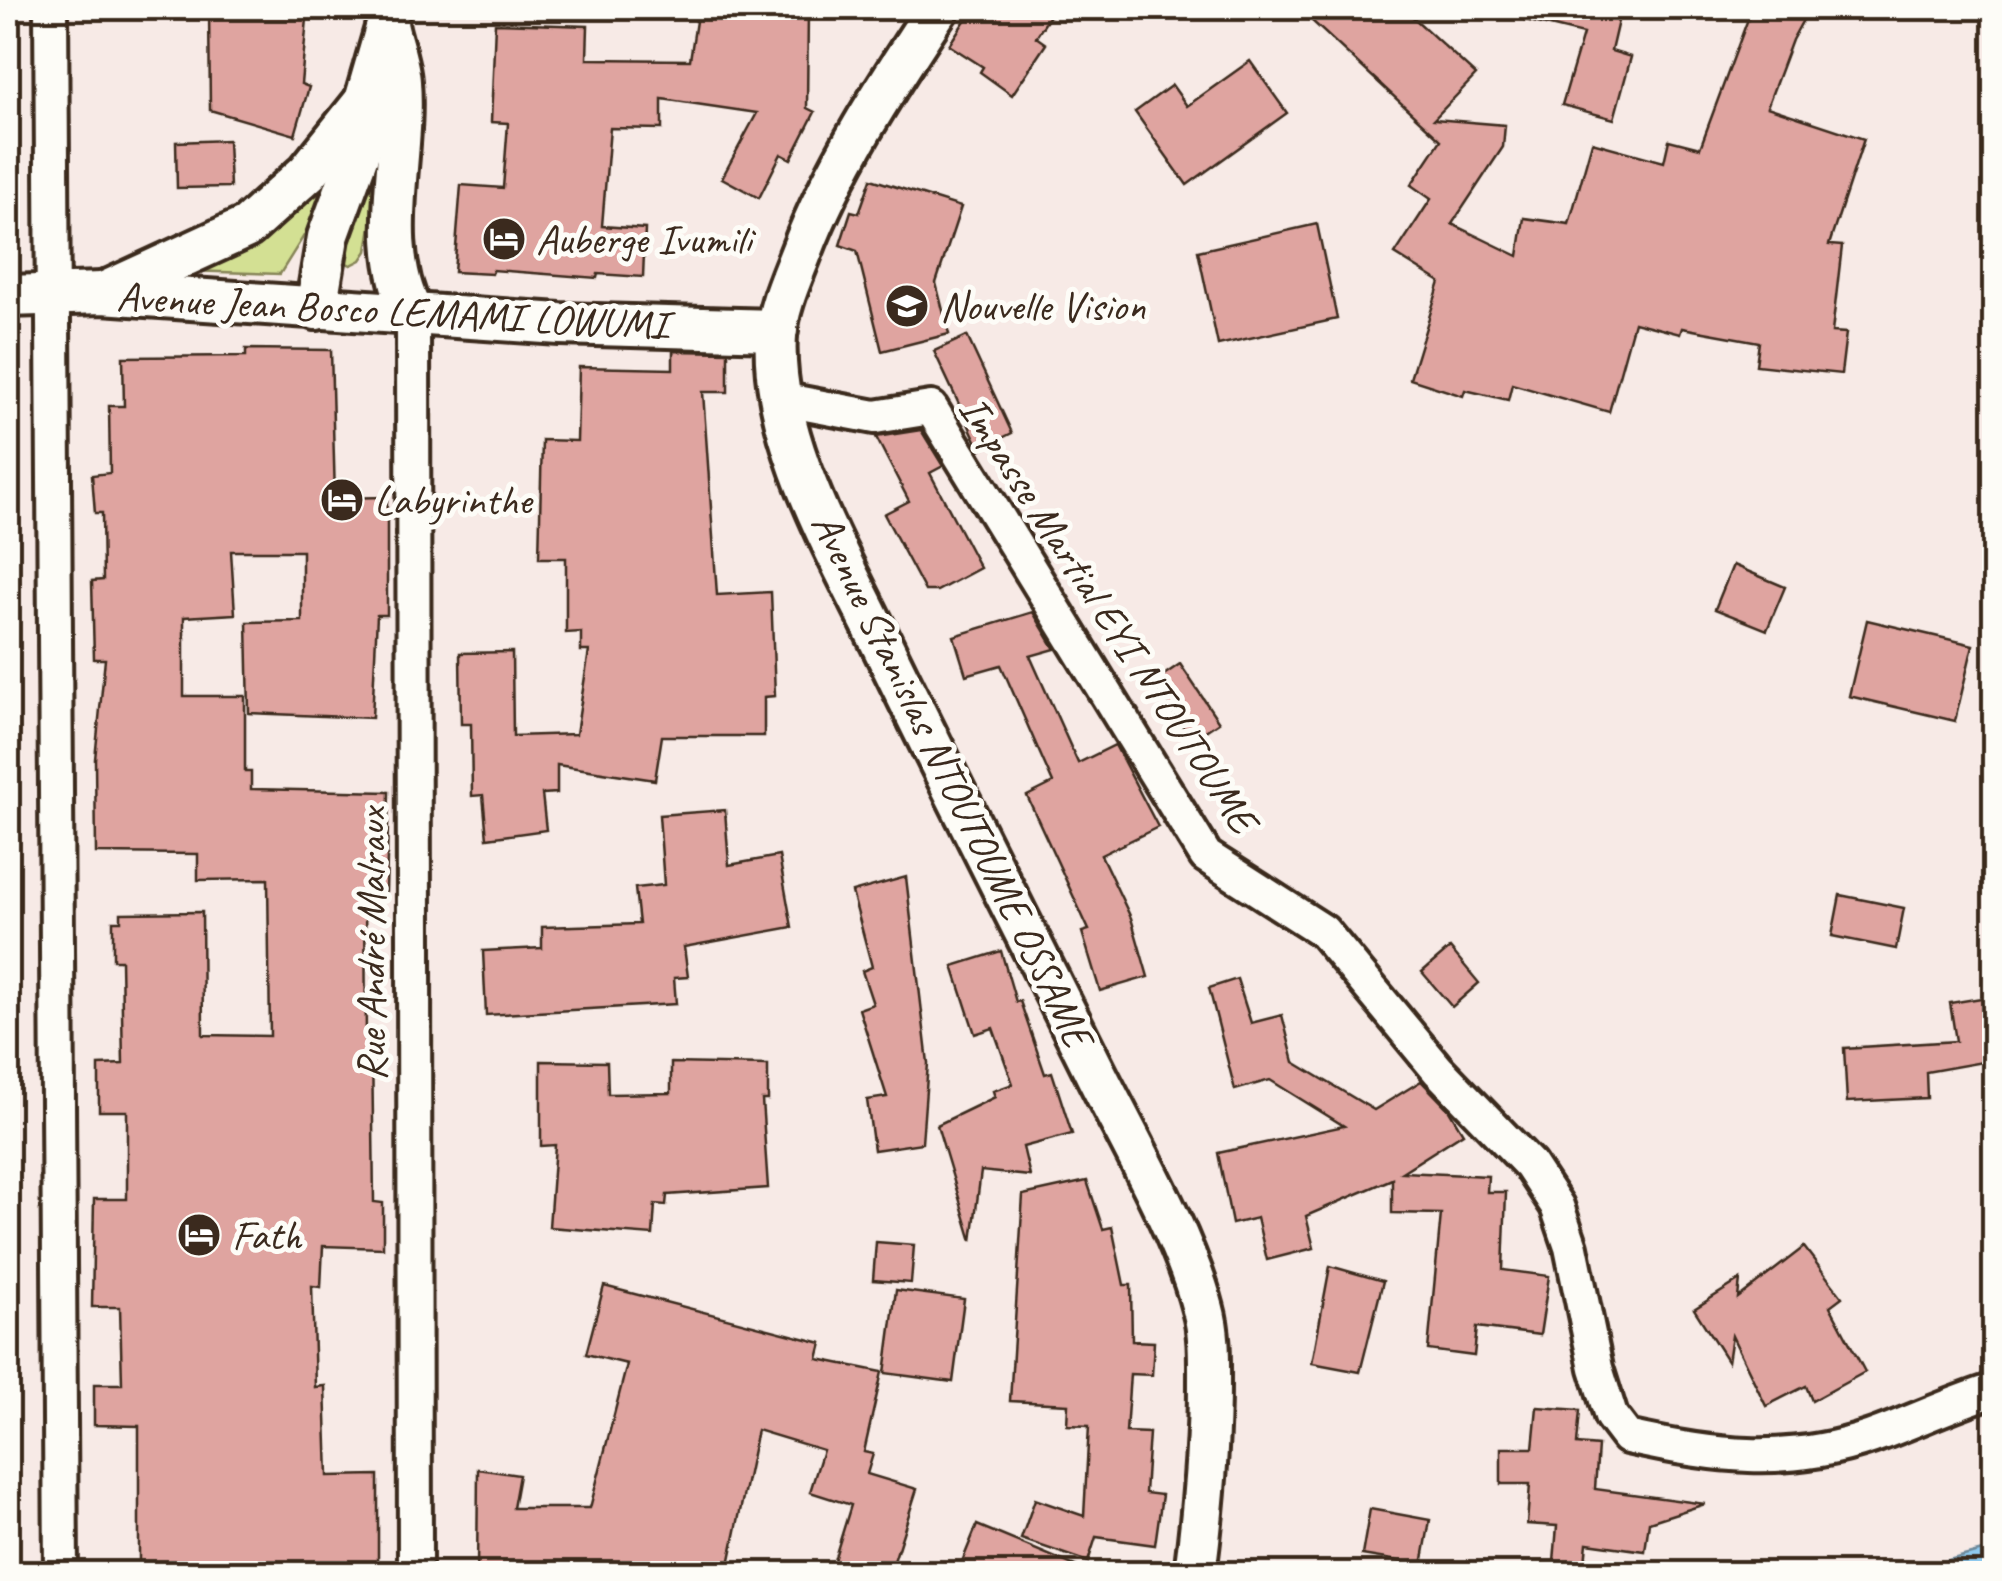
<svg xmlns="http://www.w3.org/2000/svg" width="2002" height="1581" viewBox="0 0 2002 1581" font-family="Caveat,sans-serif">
<rect width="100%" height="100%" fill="#f7eae6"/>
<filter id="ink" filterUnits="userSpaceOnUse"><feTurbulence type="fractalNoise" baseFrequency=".01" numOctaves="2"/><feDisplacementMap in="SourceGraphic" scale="20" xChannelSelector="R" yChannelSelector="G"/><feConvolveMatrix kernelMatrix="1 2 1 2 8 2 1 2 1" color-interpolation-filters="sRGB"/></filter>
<g filter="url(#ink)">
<g fill="#d3e093" stroke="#878558" stroke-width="2.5">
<polygon points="334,166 325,202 280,274 189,271"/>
<polygon points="366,170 380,170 367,251 361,260 351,265 339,259"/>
</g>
<polygon fill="#8ec9ee" stroke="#6d899b" stroke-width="2.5" points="1994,1548 1994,1573 1900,1573"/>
<g fill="#dfa4a0" stroke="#3b2a1e" stroke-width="2.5">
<polygon points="209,8 308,8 301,84 309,87 295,135 210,110"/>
<polygon points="698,8 808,8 807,108 815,112 791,159 781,154 759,198 722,178 757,113 662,99 662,129 610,128 602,226 645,229 643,277 598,274 597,278 493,270 492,274 454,272 461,185 503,188 508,123 491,122 495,23 588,26 587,59 690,60"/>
<polygon points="973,8 1055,8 1036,37 1046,44 1012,95 980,72 983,67 949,45"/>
<polygon points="1298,8 1403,8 1476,75 1434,119 1505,125 1503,147 1452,224 1518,256 1524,218 1569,224 1592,142 1664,162 1669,140 1700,148 1752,8 1782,8 1804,18 1792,40 1767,107 1864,139 1829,245 1842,246 1832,332 1846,333 1841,374 1756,365 1759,342 1682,328 1680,334 1634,322 1609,412 1512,384 1508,400 1465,390 1463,396 1410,379 1440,282 1395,254 1431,199 1411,185 1441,140"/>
<polygon points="1522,8 1621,8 1611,51 1631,57 1614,119 1562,105 1583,34 1521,19"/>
<polygon points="1250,61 1287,113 1187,185 1135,112 1172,85 1187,106"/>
<polygon points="228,140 230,187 177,188 176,142"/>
<polygon points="871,179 961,207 936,283 949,334 882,351 857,251 840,245 851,211 859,213"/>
<polygon points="1317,224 1337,319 1218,345 1198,251"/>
<polygon points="967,336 1012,433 980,449 934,351"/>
<polygon points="246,349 331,350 335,498 387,497 387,615 377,615 372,718 249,713 247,622 302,621 302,551 231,551 235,614 184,617 184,696 245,696 245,772 251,772 251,789 389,792 386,891 365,890 366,1043 372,1043 374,1202 383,1203 383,1248 323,1246 321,1287 312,1286 315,1387 325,1386 328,1476 378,1475 378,1574 139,1574 139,1426 94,1425 94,1384 122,1384 120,1307 92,1307 94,1199 127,1199 127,1111 99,1111 99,1065 123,1064 121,960 113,960 113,921 121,921 121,913 202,912 203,1035 270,1036 268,879 198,880 198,854 96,853 95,759 105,659 94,659 92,581 103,580 102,513 95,513 92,475 110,473 109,406 124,406 123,357 246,356"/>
<polygon points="673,351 728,352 728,392 703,392 717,595 771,592 775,696 764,697 764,736 662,736 655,780 557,765 557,793 542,794 546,830 487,838 483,795 472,796 471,724 461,724 460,653 512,652 513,736 576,734 589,651 581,651 581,632 566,633 566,558 539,558 542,440 577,441 579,367 673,369"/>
<polygon points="921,430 943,466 930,473 980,568 937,591 925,591 884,514 909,501 876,437"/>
<polygon points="1733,565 1785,587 1767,630 1715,609"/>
<polygon points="1033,612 1055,649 1030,656 1078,763 1115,745 1158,827 1101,855 1131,918 1148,977 1100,991 1082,932 1089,930 1027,796 1053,783 1001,665 966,675 954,636"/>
<polygon points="1867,620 1973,645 1955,721 1849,696"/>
<polygon points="1180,664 1219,722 1192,740 1152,683"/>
<polygon points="725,810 729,865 779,856 792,927 684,947 688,977 674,978 676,1004 486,1015 483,951 542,948 542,927 639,924 635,888 664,885 659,815"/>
<polygon points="906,877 928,1063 922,1143 874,1150 867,1100 887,1097 859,1009 873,1004 862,971 872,967 852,892"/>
<polygon points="1840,895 1904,908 1896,949 1832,936"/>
<polygon points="1450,948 1479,983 1452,1007 1422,972"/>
<polygon points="1001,951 1016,1002 1020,1001 1045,1074 1052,1072 1072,1134 1023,1147 1030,1176 981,1171 972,1241 937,1125 995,1097 993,1091 1013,1084 993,1028 975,1034 953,966"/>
<polygon points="1237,979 1251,1023 1282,1015 1294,1062 1374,1110 1421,1081 1449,1110 1463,1133 1402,1172 1488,1176 1487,1192 1506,1192 1503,1270 1549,1276 1540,1335 1477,1327 1474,1356 1428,1350 1441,1214 1392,1213 1392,1179 1306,1216 1314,1248 1267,1260 1257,1218 1232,1224 1218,1153 1344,1126 1270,1080 1235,1090 1209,988"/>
<polygon points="1994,996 1994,1060 1926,1072 1927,1098 1847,1102 1844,1048 1956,1041 1950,1003"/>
<polygon points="541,1061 607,1062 608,1094 671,1093 671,1063 768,1065 768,1100 762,1100 768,1188 667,1195 666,1205 655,1204 653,1235 549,1227 555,1145 541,1146"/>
<polygon points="1087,1181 1103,1229 1112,1227 1124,1285 1131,1285 1132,1341 1154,1342 1152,1375 1130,1374 1126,1432 1149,1433 1145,1493 1162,1495 1155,1545 1096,1537 1088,1562 1021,1539 1035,1499 1084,1516 1089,1426 1067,1425 1068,1404 1010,1401 1023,1195"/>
<polygon points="876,1242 914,1245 911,1283 873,1280"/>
<polygon points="1804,1247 1842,1297 1830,1306 1865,1372 1812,1401 1806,1386 1766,1406 1732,1336 1728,1362 1694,1309 1740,1280 1738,1298"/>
<polygon points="1330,1266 1383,1281 1360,1372 1312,1363"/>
<polygon points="604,1286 822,1343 818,1359 882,1372 864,1452 873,1454 867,1474 917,1489 890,1574 857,1574 832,1567 851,1505 810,1492 823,1450 757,1430 727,1574 477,1574 478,1469 519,1475 513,1508 590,1508 627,1364 586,1354"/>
<polygon points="896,1290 964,1299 953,1382 885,1373"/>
<polygon points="1537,1407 1580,1410 1577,1444 1598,1446 1595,1489 1705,1504 1649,1522 1645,1551 1587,1543 1584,1574 1553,1574 1557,1526 1527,1524 1530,1484 1501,1484 1501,1448 1533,1448"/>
<polygon points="1370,1509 1430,1520 1422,1565 1362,1555"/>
<polygon points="977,1525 1092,1573 1092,1574 957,1574"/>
</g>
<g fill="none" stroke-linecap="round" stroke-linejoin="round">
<defs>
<g id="minor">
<polyline points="51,8 61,1574"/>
<polyline points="413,315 415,1574"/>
<path d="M780,399L875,417L931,408L1206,856L1323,931L1438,1070L1530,1165L1557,1206L1571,1247L1596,1368L1611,1416L1627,1437C1711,1456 1787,1466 1871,1437C1913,1422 1952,1403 1994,1390"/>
</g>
<g id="tertiary">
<path d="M938,8C886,87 835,164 801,253C791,279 778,307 776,335C770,432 830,539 872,624C945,776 1022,925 1097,1076C1132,1146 1184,1235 1203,1309C1210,1334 1209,1360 1209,1386C1209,1449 1203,1511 1195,1574"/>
<path d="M388,29C392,46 399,65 400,82C406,160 375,242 413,315"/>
<polyline points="108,291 247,227 308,172 365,101"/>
<polyline points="8,296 102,293 560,324 777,330"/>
<polyline points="316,309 328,237 359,152 365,101 387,25 388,8"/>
</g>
</defs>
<use href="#minor" stroke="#3b2a1e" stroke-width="40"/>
<use href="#tertiary" stroke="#3b2a1e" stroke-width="48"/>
<use href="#minor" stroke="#fdfcf7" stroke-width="32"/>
<use href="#tertiary" stroke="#fdfcf7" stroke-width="40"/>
</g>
</g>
<defs>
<symbol id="hotel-disc" viewBox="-11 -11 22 22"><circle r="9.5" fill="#3b2a1e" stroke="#fdfcf7"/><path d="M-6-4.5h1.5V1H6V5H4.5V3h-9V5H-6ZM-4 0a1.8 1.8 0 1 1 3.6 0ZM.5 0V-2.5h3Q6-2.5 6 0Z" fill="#fff"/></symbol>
<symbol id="school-disc" viewBox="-11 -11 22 22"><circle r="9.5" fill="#3b2a1e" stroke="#fdfcf7"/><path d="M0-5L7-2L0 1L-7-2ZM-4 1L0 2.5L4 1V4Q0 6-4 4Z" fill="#fff"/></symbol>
</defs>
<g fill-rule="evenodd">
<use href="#hotel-disc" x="479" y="214" width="50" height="50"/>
<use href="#school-disc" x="882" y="281" width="50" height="50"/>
<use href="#hotel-disc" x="317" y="475" width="50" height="50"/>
<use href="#hotel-disc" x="174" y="1210" width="50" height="50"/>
</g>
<g text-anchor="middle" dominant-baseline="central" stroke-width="10" stroke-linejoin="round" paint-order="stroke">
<g font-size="42" fill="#3b2a1e" stroke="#fdfcf7" text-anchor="start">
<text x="536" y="239">Auberge Ivumili</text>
<text x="940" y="306">Nouvelle Vision</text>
<text x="374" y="500">Labyrinthe</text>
<text x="232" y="1235">Fath</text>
</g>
<g font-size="42" fill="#3b2a1e" stroke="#fdfcf7">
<text transform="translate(392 311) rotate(3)">Avenue Jean Bosco LEMAMI LOWUMI</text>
<text transform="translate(1108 614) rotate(57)">Impasse Martial EYI NTOUTOUME</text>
<text transform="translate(952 780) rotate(64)">Avenue Stanislas NTOUTOUME OSSAME</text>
<text transform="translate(371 944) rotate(-90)">Rue André Malraux</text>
</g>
</g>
<rect width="2002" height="1581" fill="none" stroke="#fdfcf7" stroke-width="40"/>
<rect x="20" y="20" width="1962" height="1541" fill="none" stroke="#3b2a1e" stroke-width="4" filter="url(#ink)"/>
</svg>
